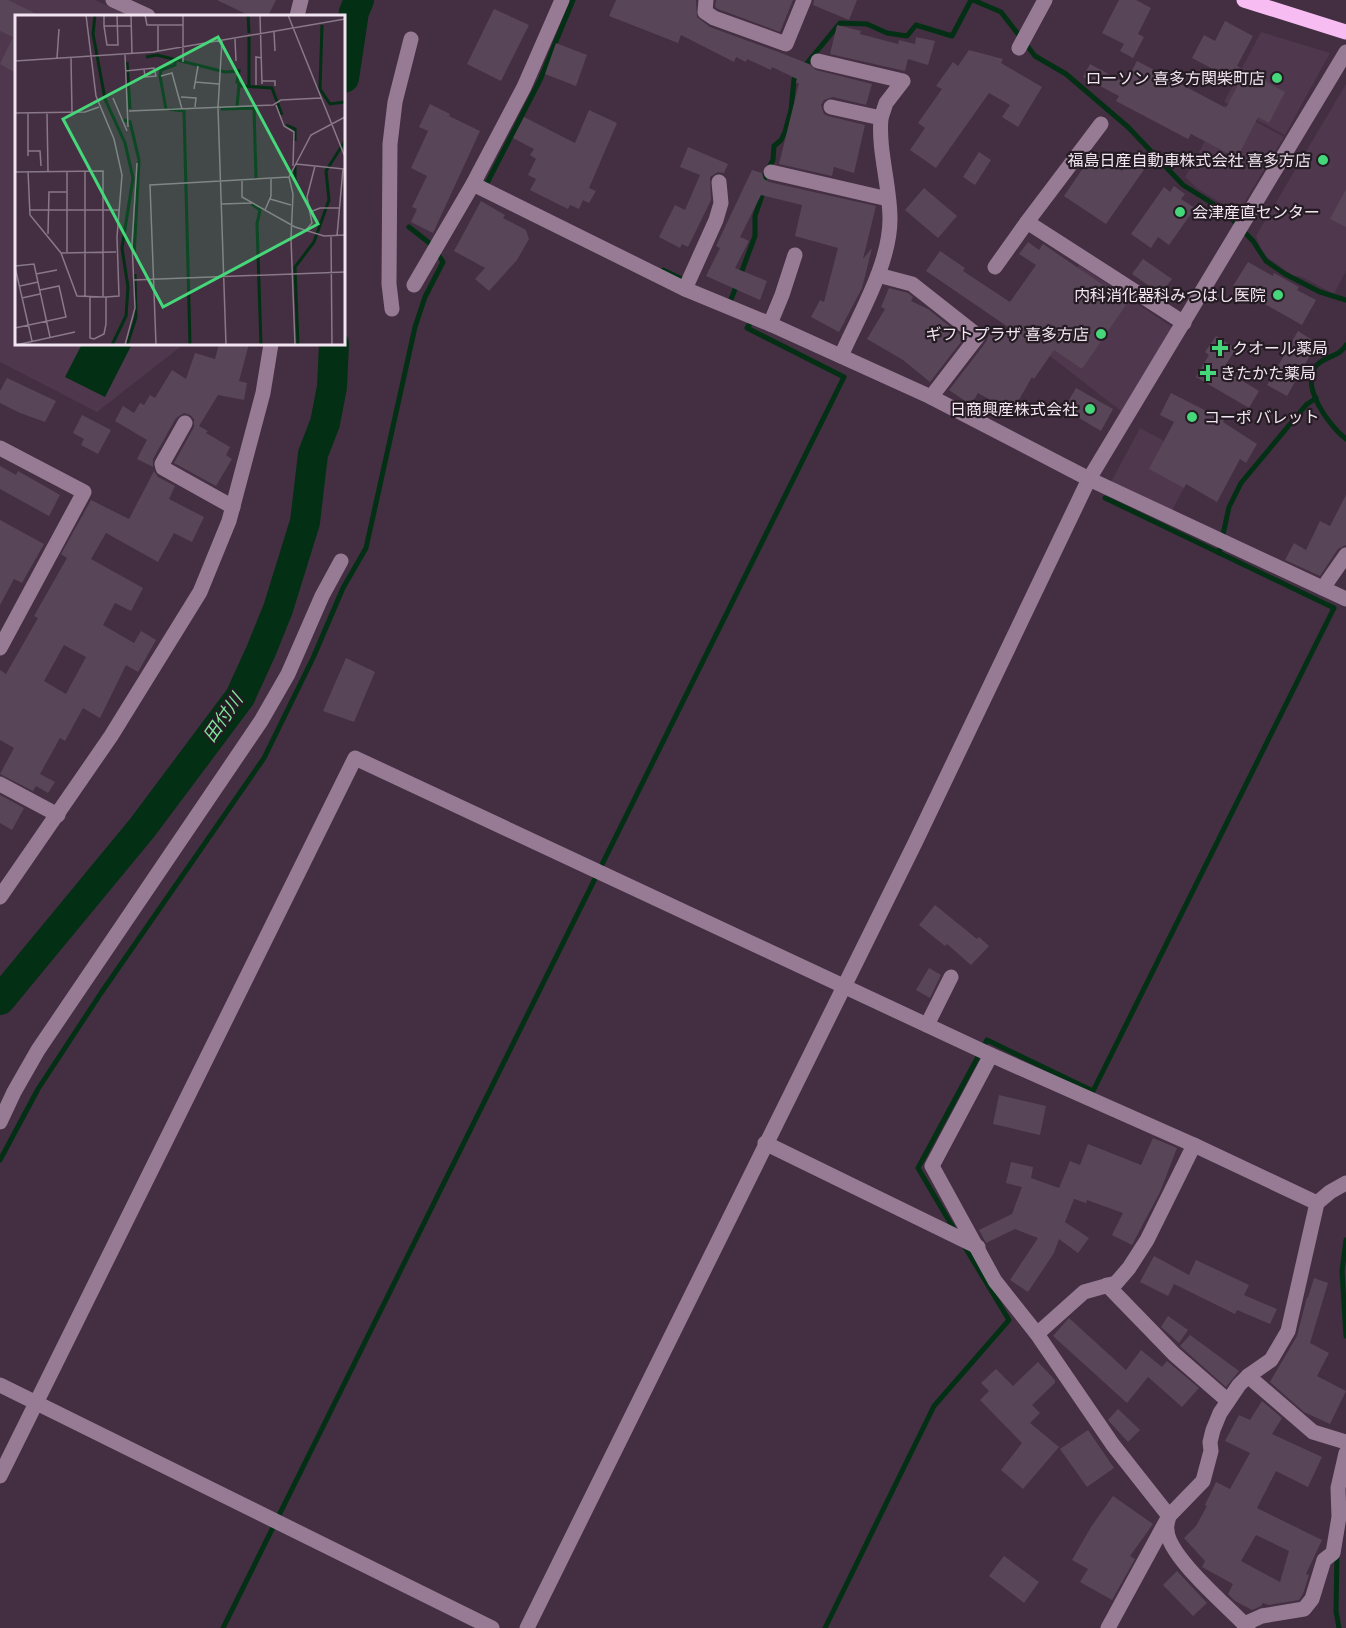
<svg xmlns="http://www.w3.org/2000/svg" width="1346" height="1628" viewBox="0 0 1346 1628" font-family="Cabin,'Noto Sans JP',sans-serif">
<rect width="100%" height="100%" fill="#432f41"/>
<g fill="#4f374e">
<polygon points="0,0 95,0 130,16 16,16 16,344 184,344 97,412 0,362"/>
<polygon points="1261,32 1330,53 1285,135 1224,102"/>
<polygon points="1346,84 1346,271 1334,294 1302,277 1292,275 1263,254 1256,236"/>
<polygon points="1225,105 1284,137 1238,213 1198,189 1185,177"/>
<polygon points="1079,265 1175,329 1121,411 1028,339"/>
<polygon points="1140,428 1199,460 1170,514 1111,482"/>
</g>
<polygon fill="#032f14" points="82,344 132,344 105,397 65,377"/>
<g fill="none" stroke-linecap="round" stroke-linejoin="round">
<g stroke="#032f14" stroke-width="5">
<polyline points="973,0 1001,12 1035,56 1066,74 1128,127 1183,185 1220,208 1231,218 1253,241 1266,261 1285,274 1320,292 1346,300"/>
<polyline points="490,187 486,185 540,80 573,0"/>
<polyline points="663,270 688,282"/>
<polyline points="740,276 755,236 755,216 765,187 764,176 773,160 774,146 781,140 785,132 791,110 794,79 840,23 867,24 887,33 907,36 916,25 952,36 971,0"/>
<polyline points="730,302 737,284"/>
<path d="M1346,345C1340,357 1324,356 1316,366C1300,386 1329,426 1346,439"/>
<polyline points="1219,553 1229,507 1241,483 1306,405 1316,398"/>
<polyline points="0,1160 38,1089 101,993 264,758 313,658 343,588 366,548 415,327 425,297 443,262 432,245 409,227"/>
<polyline points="955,1231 918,1168 987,1040 1093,1091 1334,608 1105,498"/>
<polyline points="1346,1240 1342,1271 1346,1336"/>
<polyline points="1337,1554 1336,1611 1339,1628"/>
<polyline points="223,1628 844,377 747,328 753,319"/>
<polyline points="825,1628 934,1406 1009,1320 963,1244"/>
</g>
<g stroke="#032f14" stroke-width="30">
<polyline points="344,78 354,12 359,0"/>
<polyline points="0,1000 142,828 240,697 261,651 278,609 305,522 313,454 325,423 332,387 334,344"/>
</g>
</g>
<g fill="#594558" fill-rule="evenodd">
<polygon points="0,0 8,0 41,16 16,16 16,73 0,64 13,37 0,31"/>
<polygon points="217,0 276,0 268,16 250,16"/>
<polygon points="616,0 696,0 697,17 710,27 776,51 809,64 816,70 872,84 866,105 833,97 824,100 821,105 824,114 828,116 865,125 854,173 834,167 832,176 779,164 799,83 796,83 797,79 772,67 771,70 747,59 746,62 736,57 734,62 681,35 678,43 609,16"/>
<polygon points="716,0 793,0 780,32 718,9 715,7"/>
<polygon points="814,0 857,0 849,20 813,5"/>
<polygon points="1119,0 1136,0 1151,8 1138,34 1144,37 1133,58 1120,51 1124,44 1102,33"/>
<polygon points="494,9 529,25 501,81 467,64"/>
<polygon points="1225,21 1253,36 1237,66 1285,92 1269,123 1258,117 1237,158 1191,134 1188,139 1116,101 1119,96 1083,77 1090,64 1125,83 1137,61 1226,108 1239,83 1192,58 1204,35 1215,41"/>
<polygon points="837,25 861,31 860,34 898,44 899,40 915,44 916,37 935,41 928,65 908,59 905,71 830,54"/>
<polygon points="556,43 587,55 576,86 545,74"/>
<polygon points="969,50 1003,59 1001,63 1042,87 1018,127 1002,117 1010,105 989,93 936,168 910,150 925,128 918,123 942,89 936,86 953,62 958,66"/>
<polygon points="430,104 450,114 449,116 480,131 433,233 411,222 417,209 412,207 427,176 411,168 428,131 419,127"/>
<polygon points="589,110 617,123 589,188 596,191 589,203 583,200 579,209 570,205 568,209 530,190 536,179 528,175 536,159 530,155 534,149 513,138 524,117 575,143"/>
<polygon points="688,147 728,164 724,173 718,172 710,177 711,200 688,247 682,244 680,248 659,237 675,205 685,210 700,175 680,167"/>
<polygon points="1136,151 1150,161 1106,224 1064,196 1094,152 1122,171"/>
<polygon points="979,152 991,160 975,185 963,177"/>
<polygon points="752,170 762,173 764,179 769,182 876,206 863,259 872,248 862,288 839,332 811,317 820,300 824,302 838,248 795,236 802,205 761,195 740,237 749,241 735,268 767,281 760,300 706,276 720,248 716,246"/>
<polygon points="1174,186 1185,194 1181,199 1195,208 1169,245 1158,237 1151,248 1131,234 1164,187 1170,192"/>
<polygon points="924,188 957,216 938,238 905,210"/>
<polygon points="1346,189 1346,227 1330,219"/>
<polygon points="481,201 505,215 503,218 526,230 529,239 517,260 489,291 475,279 485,268 454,251"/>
<polygon points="1028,242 1039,250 1043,244 1128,302 1082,369 1054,350 1034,379 1032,377 1012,412 978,393 971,405 949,390 986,342 991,330 1004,336 1008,327 926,271 940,251 965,268 963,271 1010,302 1036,265 1019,254"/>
<polygon points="1143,259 1172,279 1161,294 1132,274"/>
<polygon points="1248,262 1273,276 1274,273 1299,287 1297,290 1316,300 1302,325 1233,286"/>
<polygon points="889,288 908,293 913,297 911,301 928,309 964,338 930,382 903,360 867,339 885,309 881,307"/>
<polygon points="1298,331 1317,343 1287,396 1267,385"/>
<polygon points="1216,336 1236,349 1223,369 1259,391 1249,408 1196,377 1209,355 1205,352"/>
<polygon points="219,344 249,344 239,381 247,383 244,400 218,395 199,426 208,431 206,433 230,447 226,455 232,459 216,486 174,463 194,427 194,419 190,415 184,413 176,418 153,459 153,467 137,459 147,440 115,421 123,406 134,413 140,403 144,405 150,395 155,398 172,370 186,379 195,353 215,359"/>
<polygon points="7,378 56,401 45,422 20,413 0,403 0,391"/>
<polygon points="1076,388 1113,409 1101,431 1064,409"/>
<polygon points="1171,393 1224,420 1223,422 1257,444 1246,463 1240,459 1217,502 1186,484 1184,488 1149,469 1174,422 1160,415"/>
<polygon points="82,415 111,430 98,454 81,445 84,439 73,433"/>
<polygon points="0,466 16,475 18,471 60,495 49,516 0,489"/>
<path d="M154,471L158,477L175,486L169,499L204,517L192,542L174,533L158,562L106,533L91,559L143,588L131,611L115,603L103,625L134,643L141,631L156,640L138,672L126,665L100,718L83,708L65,741L60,738L40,774L55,782L48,793L36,786L33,791L0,774L14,748L0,740V670L6,674L38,618L34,616L67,558L61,554L91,500L129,519ZM64,645L86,657L66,694L44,681Z"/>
<polygon points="1346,495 1346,545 1338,549 1320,576 1285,560 1294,543 1306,550 1320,521 1330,526"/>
<polygon points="0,520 44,544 22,583 14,579 0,605"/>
<polygon points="346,658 375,672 354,722 323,711"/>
<polygon points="0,795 24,808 12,830 0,823"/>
<polygon points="935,905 977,939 979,937 989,946 971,965 947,944 945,946 919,925"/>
<polygon points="929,968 941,975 930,998 916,990"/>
<polygon points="999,1095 1046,1106 1040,1135 993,1124"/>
<polygon points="1153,1138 1177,1148 1160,1192 1132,1245 1112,1235 1123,1213 1087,1200 1086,1203 1074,1199 1065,1222 1089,1238 1078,1253 1059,1239 1054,1253 1028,1292 1010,1280 1038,1238 1015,1229 986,1243 979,1230 1012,1214 1022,1187 1006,1183 1011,1162 1033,1167 1031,1178 1059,1188 1070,1161 1080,1165 1088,1144 1141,1165"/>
<polygon points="1154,1256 1189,1275 1196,1260 1249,1285 1244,1295 1277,1309 1270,1324 1237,1310 1235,1314 1174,1284 1168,1296 1140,1282"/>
<polygon points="1314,1278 1328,1283 1310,1343 1329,1353 1317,1376 1346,1391 1330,1424 1304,1412 1270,1382 1297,1336 1307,1297 1308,1298"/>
<polygon points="1168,1316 1188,1330 1179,1343 1161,1327"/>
<polygon points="1069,1318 1126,1370 1141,1350 1162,1367 1167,1361 1199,1388 1182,1407 1148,1377 1127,1403 1053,1336"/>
<polygon points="1190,1335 1239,1371 1226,1387 1180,1346"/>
<polygon points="1038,1362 1055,1380 1055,1383 1032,1405 1040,1413 1030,1423 1059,1447 1023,1489 1001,1470 1022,1443 980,1400 989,1391 981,1383 996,1369 1013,1386"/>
<path d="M1262,1401L1282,1418L1272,1434L1322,1457L1308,1487L1276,1471L1257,1508L1322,1540L1306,1574L1309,1575L1303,1594L1299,1600L1269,1605L1263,1603L1261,1606L1252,1610L1235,1601L1228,1594L1233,1584L1202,1567L1205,1561L1184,1538L1196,1526L1207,1506L1205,1505L1216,1482L1230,1489L1250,1453L1225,1441L1239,1415L1250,1420ZM1256,1535L1289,1551L1280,1582L1241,1561Z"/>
<polygon points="1118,1409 1140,1430 1128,1442 1108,1420"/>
<polygon points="1088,1430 1114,1468 1087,1487 1060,1449"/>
<polygon points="1113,1496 1153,1524 1130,1556 1135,1559 1112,1600 1080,1582 1088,1569 1072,1560 1091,1527"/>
<polygon points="1004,1556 1039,1582 1024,1603 989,1576"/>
<polygon points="1177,1571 1207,1603 1193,1616 1163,1585"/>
</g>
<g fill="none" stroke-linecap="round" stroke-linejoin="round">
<g stroke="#977b95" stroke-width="15">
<polyline points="113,0 148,16"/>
<polyline points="706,0 705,12 714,18 786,44 804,0"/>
<polyline points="297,16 301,0"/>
<polyline points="1019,48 1045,0"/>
<path d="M818,61L903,81L886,103L881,118C878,150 890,186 890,219C890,264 859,315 841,356"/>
<polyline points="831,107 881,118"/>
<polyline points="771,172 888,199"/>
<polyline points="473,184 685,289 770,324 931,397 1089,479 1346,599"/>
<polyline points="1027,222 1184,323"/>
<polyline points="995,267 1027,222 1101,124"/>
<polyline points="878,275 912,284 978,336 931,397"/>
<polyline points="414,285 473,184 524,87 562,0"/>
<polyline points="685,289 716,220 721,203 719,182"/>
<polyline points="392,309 389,284 390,144 395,102 411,39"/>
<polyline points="770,324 782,295 795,255"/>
<polyline points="185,423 162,464 163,468 233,507"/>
<polyline points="0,448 84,492 0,648"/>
<polyline points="1323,588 1346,555"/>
<polyline points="0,784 58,815"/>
<polyline points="0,897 111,736 200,592 229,521 263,393 271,344"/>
<polyline points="927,1025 951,977"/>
<path d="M991,1055L932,1166L995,1281L1037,1334L1113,1445L1169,1516C1168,1520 1166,1526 1167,1530C1168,1557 1229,1607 1248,1628"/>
<polyline points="0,1122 14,1092 38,1050 261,721 288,674 322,596 341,561"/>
<polyline points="765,1143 978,1247"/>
<polyline points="1107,1285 1174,1354 1228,1401"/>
<polyline points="1037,1334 1084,1292 1116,1283 1129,1268 1147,1240 1194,1145"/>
<polyline points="1248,1376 1313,1432 1346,1442"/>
<polyline points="0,1385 492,1628"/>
<polyline points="0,1476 355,758 991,1055 1194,1145 1317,1203"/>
<polyline points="1244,1624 1262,1616 1304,1609 1312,1599 1324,1560 1333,1553 1339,1517 1338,1488 1346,1453"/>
<polyline points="527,1628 915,843 1089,479 1346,52"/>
<polyline points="1108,1628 1169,1516 1203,1481 1211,1451 1210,1442 1213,1430 1220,1413 1239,1385 1248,1376 1271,1360 1288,1331 1317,1203 1330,1192 1346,1183"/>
</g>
<polyline stroke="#f7bdf3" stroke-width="15" points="1244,0 1346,32"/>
</g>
<g fill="#45d77a" stroke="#241b23" stroke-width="2">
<circle cx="1277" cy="78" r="6"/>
<circle cx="1323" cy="160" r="6"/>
<circle cx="1180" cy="212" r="6"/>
<circle cx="1278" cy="295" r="6"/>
<circle cx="1101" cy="334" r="6"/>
<path d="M1217 339h6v6h6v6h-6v6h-6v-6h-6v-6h6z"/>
<path d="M1205 364h6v6h6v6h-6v6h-6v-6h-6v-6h6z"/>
<circle cx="1090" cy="409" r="6"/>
<circle cx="1192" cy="417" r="6"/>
</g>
<g text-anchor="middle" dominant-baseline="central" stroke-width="4.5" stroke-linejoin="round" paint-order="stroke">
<g font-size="16" fill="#f2e5f1" stroke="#241b23" text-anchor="end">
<text x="1265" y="78">ローソン 喜多方関柴町店</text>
<text x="1311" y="160">福島日産自動車株式会社 喜多方店</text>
<text x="1192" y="212" text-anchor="start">会津産直センター</text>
<text x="1266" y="295">内科消化器科みつはし医院</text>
<text x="1089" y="334">ギフトプラザ 喜多方店</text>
<text x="1232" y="348" text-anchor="start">クオール薬局</text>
<text x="1220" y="373" text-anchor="start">きたかた薬局</text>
<text x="1078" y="409">日商興産株式会社</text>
<text x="1204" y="417" text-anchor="start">コーポ バレット</text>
</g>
<g font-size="18" font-style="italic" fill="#7de49a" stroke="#241b23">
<text transform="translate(223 718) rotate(-55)">田付川</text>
</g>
</g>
<g transform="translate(15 15)">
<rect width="330" height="330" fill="#432f41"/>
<path fill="none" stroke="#032f14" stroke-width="3" d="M80,0L78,19L90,84L110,128L118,163L107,233L113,272L111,301L97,330M233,0L234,18M307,10L305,74L315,89L330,87M234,22V72M131,42L142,40L210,57L224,56L222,67L226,71L257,73L267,100M112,47L115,94M222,92L224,70M151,94L145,61L146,55L160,50V46M154,94L169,96L175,330M206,94L239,93L241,163M109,105L115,107L124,145L119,242M271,110L280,114V126M280,151V166L292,188M237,189L245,195L242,209L246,330M112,330L121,302L120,259M283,330L280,252L299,227L314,185L311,156L330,126"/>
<path fill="none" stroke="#897887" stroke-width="1.5" d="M71,0L81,81L99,124L107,160L102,222L104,281L91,282M89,0V11H116M116,0L117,39M130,0L132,10H168M168,0V47M245,0L247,69M273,0L330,142M89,11L92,30H103L102,0M143,11V36M259,17L260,36M220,24L221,46M207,25L203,93L211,330M110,39L113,112M42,43L44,14M56,43L57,97M0,46L138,37L330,4M110,56L139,53L141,61L130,62L129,54M146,61L157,58L167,94M247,66H260V71M180,67L204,69M241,70V42L247,43M179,74L183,51M166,82L181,83L180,92M98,83L112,116M261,90L269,111L279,117L278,151M114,96L258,90L266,85L306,83M0,98L70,97L84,92M13,98V141M32,98L33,156M13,136H25L26,151M281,149L329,154M13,156L15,200L46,238L62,281L88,282M0,157L88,156V282H91V309L89,319L79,324L75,323V282M227,165V182L280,212L309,221L330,220M0,171V124M255,184L276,190M206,189L237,188M15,195H105M250,195L256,181V163M295,197L305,193H324M291,215L297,208L292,182L300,151M33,219L34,177H52M316,221L317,330M322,221L328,154M52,237V156M46,238L101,237M0,251L19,249L35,322M0,252L17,326M21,259L42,255M118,265L330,257M5,271L23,267M70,282V156M7,283L25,279M0,313L51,302L44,271L25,275M1,330L60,317M110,330L120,293L117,229L122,148M141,330L135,170L274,162M280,330L276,224L278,179L274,162L296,120L330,102"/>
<path fill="#45d77a" fill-opacity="0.15" stroke="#45d77a" stroke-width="3" d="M203,22L303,209L148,292L48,104Z"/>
<rect width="330" height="330" fill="none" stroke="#f2e5f1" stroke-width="3"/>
</g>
</svg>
